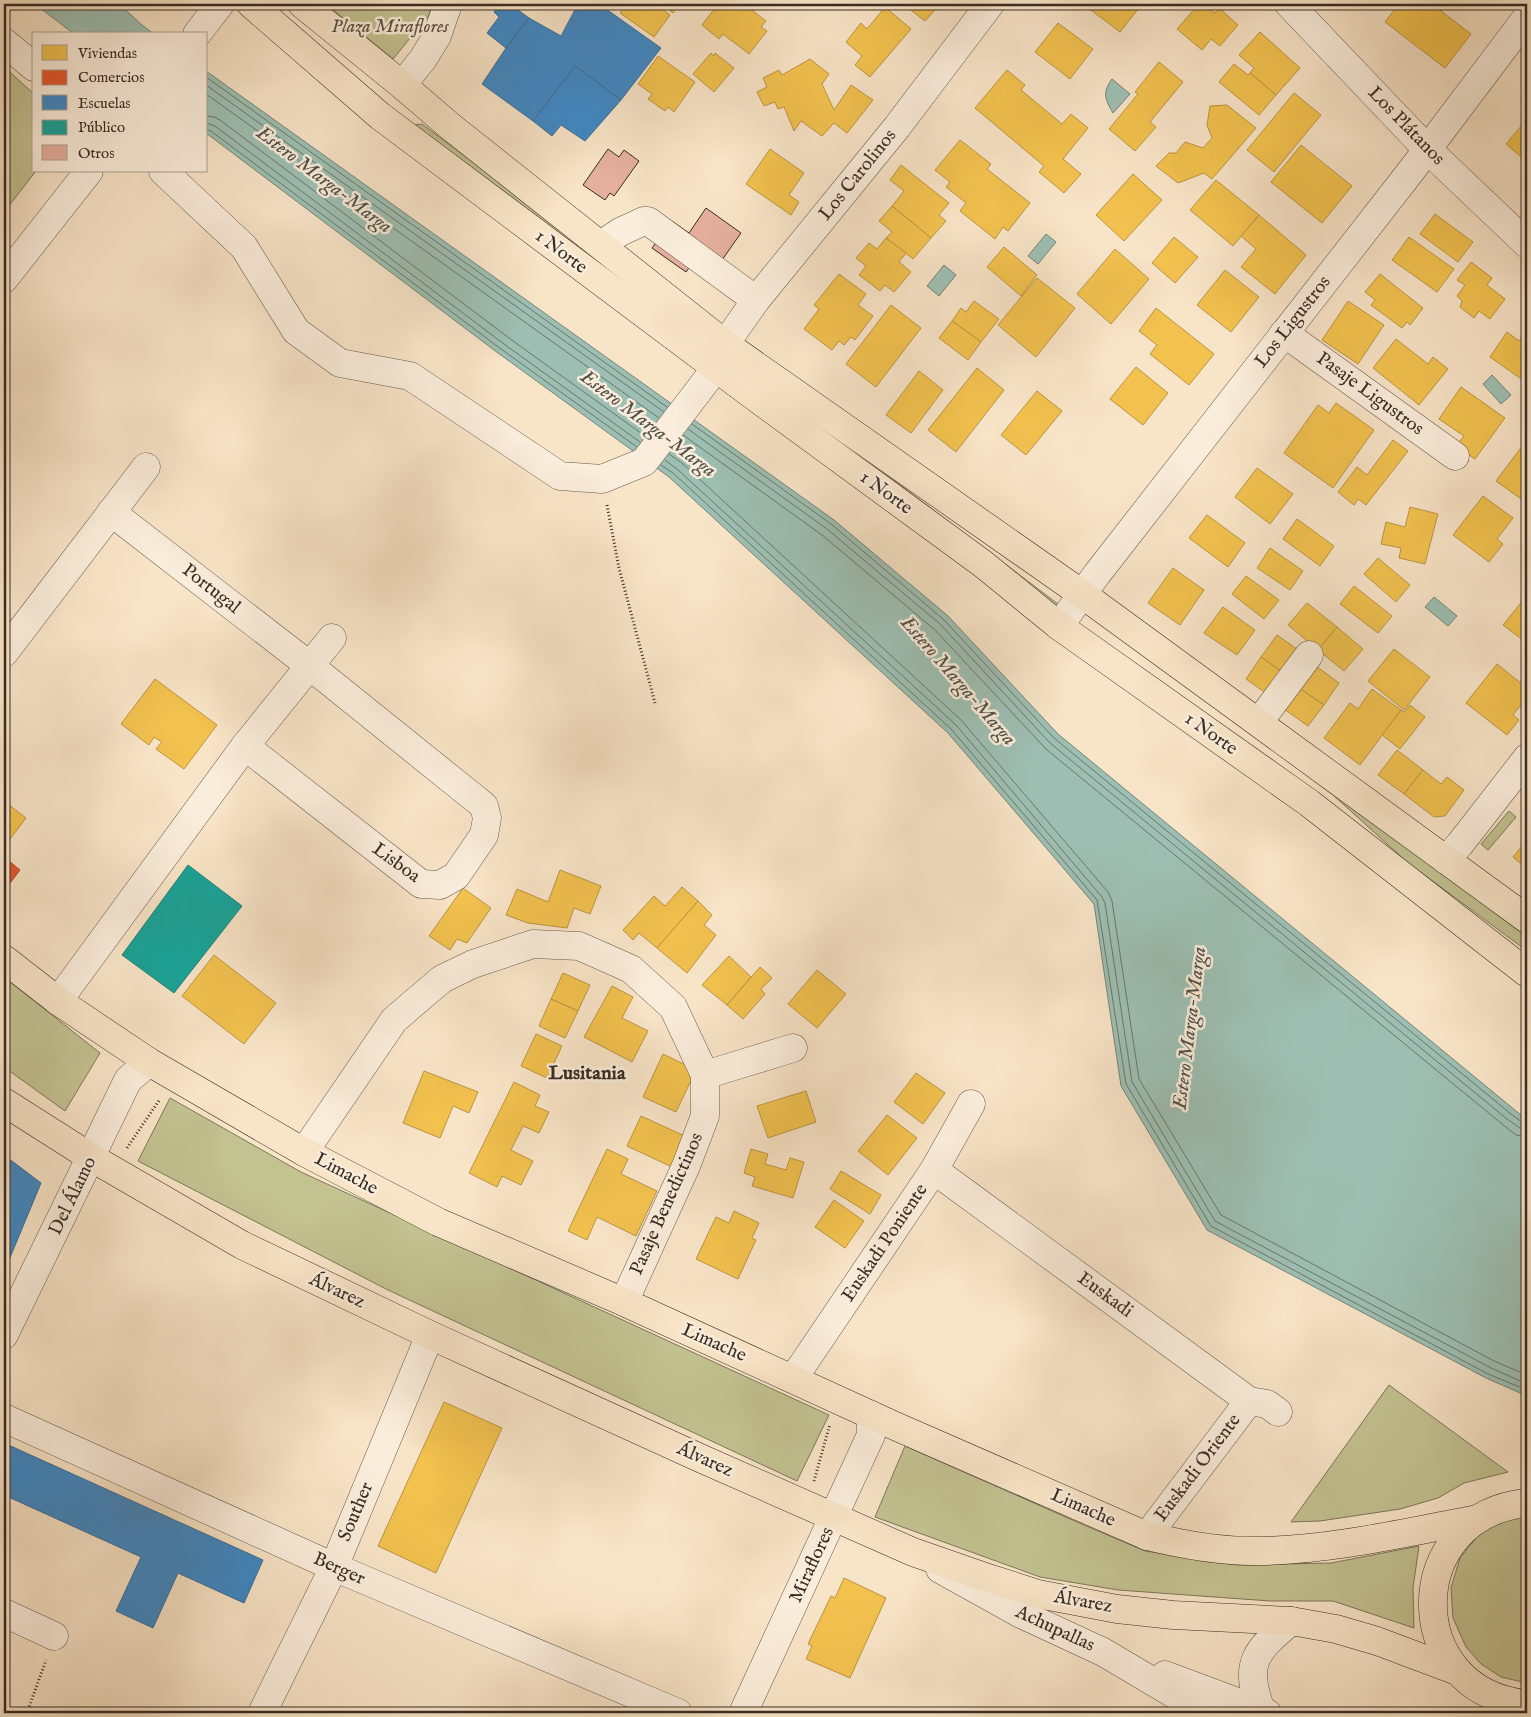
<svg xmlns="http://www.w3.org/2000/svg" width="1531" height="1717" viewBox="0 0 1531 1717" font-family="'IM FELL English',serif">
<rect width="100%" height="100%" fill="#f8e4c7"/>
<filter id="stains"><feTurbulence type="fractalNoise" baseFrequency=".004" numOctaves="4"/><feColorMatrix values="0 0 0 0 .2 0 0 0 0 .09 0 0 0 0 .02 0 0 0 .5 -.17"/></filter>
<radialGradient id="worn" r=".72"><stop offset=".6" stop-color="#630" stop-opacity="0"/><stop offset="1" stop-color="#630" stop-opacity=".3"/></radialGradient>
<g fill="#c3c291" stroke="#7e775b">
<polygon points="326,4 432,4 429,15 393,59"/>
<polygon points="4,67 34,94 34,171 36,171 4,212"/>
<polygon points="422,124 1058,604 1056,606 434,140 412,125"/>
<polygon points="1115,628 1527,937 1527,951 1407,862 1333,795 1113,630"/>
<polygon points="1509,811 1516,817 1488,850 1481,844"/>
<polygon points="4,977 100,1053 65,1111 4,1067"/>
<polygon points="170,1098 301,1172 829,1415 797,1481 388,1290 138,1161"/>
<polygon points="1389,1385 1508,1472 1464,1483 1438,1498 1400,1509 1320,1521 1291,1522"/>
<polygon points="905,1446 1070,1519 1145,1551 1237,1565 1331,1563 1419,1546 1413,1588 1414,1628 1333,1601 1270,1601 1118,1590 1040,1577 875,1517"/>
<polygon points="1527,1512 1527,1683 1501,1677 1481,1664 1466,1647 1453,1618 1451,1588 1460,1558 1480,1533 1500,1520"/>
</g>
<g fill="#9dbfb3" stroke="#75847a">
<polygon points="35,4 119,4 142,25 154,34 74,34"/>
<polygon points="206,71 834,520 948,616 1058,734 1527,1120 1527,1396 1486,1378 1207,1230 1121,1086 1094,904 948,733 669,477 498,353 206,133"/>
<path d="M1112,79L1130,94L1113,113C1105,99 1102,93 1112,79Z"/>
<polygon points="1046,234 1056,242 1038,264 1028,256"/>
<polygon points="944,265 956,275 939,296 927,286"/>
<polygon points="1492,375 1511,395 1501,404 1483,384"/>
<polygon points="1434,597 1457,616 1448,626 1425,607"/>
</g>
<g fill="#f2c14e" stroke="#ba9442">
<polygon points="626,4 655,4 670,15 654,37 620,13"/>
<polygon points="662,4 680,4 673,13"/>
<polygon points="718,4 744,4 766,21 761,27 767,31 749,54 723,34 719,39 702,25"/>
<polygon points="903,4 940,4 925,21"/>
<polygon points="1083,4 1142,4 1120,32"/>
<polygon points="1199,4 1203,4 1215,13 1219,8 1238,25 1220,46 1211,39 1202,50 1177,29"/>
<polygon points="1399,4 1446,4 1441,11 1471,34 1445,68 1385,22"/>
<polygon points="885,7 911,29 870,77 855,65 862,56 846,42 861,23 867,29"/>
<polygon points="1058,23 1093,49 1070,79 1035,52"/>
<polygon points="1260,32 1300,68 1276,95 1250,73 1254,68 1239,55"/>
<polygon points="711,53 714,56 715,53 734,68 714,92 693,74"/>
<polygon points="658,56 695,82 674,112 668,107 665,111 648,99 652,94 638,84"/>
<polygon points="810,59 829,74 822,84 834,110 851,85 873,100 847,133 834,123 822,136 801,121 794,131 784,107 778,109 775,102 764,106 757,92 767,87 763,78 779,70 782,75"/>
<polygon points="1159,62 1183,82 1150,122 1156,127 1135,151 1109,129 1138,94 1135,92"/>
<polygon points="1234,64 1248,75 1250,73 1276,95 1259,115 1219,82"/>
<polygon points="1007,70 1025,85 1021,90 1062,124 1071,114 1088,128 1063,159 1081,174 1064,193 1039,172 1044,166 975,108"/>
<polygon points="1294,93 1321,115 1274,172 1247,150"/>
<polygon points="1227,105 1256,128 1212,179 1204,173 1178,183 1156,166 1169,153 1176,153 1185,142 1203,148 1212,138 1207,125 1210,106"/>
<polygon points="1527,119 1527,162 1506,144"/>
<polygon points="960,140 991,164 987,169 1030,203 1008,231 1003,227 995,239 960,211 966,203 946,187 950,182 935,170"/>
<polygon points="1301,145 1352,186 1322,223 1271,182"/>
<polygon points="770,149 804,173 789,195 799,202 791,215 746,184"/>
<polygon points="901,165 949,203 939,215 946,221 931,238 892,206 904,191 890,180"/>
<polygon points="1133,174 1162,200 1124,241 1096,215"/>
<polygon points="1216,180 1259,215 1233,246 1190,210"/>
<polygon points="892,206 931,238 913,259 886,238 892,232 879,221"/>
<polygon points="1435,214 1473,242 1458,262 1420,234"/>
<polygon points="1259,215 1306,255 1275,294 1241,267 1256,249 1241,236"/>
<polygon points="1174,237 1198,257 1175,283 1152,263"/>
<polygon points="1409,237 1454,269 1437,292 1392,260"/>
<polygon points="886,238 906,253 899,262 911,272 894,292 885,285 880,291 859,275 866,266 856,258 869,243 877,249"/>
<polygon points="1004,247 1037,275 1021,296 987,267"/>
<polygon points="1115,249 1149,279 1111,324 1077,294"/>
<polygon points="1471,262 1492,278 1487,285 1505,299 1490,319 1479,311 1474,318 1460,307 1462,301 1457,296 1465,285 1457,280"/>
<polygon points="1225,270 1259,297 1231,332 1197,305"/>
<polygon points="839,274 866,294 858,305 873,316 855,340 851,337 844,345 839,341 832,350 804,329 819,309 814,305"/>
<polygon points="1380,274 1423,308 1410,325 1407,322 1402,328 1371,305 1375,300 1365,292"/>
<polygon points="1037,278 1075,308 1036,357 998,325"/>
<polygon points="974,301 999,319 981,342 952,321 961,308 966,312"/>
<polygon points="1348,301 1384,325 1358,364 1322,340"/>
<polygon points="891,305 921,328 876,387 846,364"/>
<polygon points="1156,308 1214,354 1189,385 1150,354 1157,345 1139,331"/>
<polygon points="952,321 981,342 968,360 939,338"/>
<polygon points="1527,330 1527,383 1490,357 1507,332 1519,341"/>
<polygon points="1396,339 1428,364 1433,357 1448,369 1419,405 1373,368"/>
<polygon points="1136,367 1168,393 1143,425 1110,399"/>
<polygon points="977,368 1004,390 956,452 928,430"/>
<polygon points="919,371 943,390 911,433 886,415"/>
<polygon points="1461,387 1505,418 1475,459 1456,446 1464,436 1439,419"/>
<polygon points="1037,391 1062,411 1026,455 1001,435"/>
<polygon points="1336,403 1374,430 1333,488 1284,453 1318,405 1329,413"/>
<polygon points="1393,440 1408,451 1366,505 1358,499 1354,505 1338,492 1357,467 1367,475"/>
<polygon points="1523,445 1527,448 1527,490 1521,499 1496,481"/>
<polygon points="1257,468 1293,494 1270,524 1235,497"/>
<polygon points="1483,496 1513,518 1497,539 1503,544 1489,562 1453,535"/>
<polygon points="1410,507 1438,514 1425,564 1399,558 1401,548 1381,544 1386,522 1405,527"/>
<polygon points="1207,515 1245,543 1228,567 1189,538"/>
<polygon points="1297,519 1334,546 1320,566 1283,539"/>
<polygon points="1270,548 1303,571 1290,590 1257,568"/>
<polygon points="1378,558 1410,585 1396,602 1364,574"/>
<polygon points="1173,568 1204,590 1180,625 1148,603"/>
<polygon points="1246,576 1279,600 1264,619 1232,594"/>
<polygon points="1354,586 1392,616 1378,633 1340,604"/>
<polygon points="1524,599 1527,601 1527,643 1503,625"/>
<polygon points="1307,603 1337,627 1318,650 1288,625"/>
<polygon points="1223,607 1255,630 1237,655 1204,633"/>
<polygon points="1337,627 1363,649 1344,671 1318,650"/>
<polygon points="1277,635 1301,652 1285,674 1261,657"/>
<polygon points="1394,649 1430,677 1404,710 1368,681"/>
<polygon points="1261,657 1285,674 1270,696 1246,679"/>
<polygon points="1497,664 1527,688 1527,697 1513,715 1519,720 1507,735 1466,703"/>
<polygon points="1316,666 1339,683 1324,705 1299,688"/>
<polygon points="155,679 217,725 184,769 156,749 162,742 154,737 149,745 121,724"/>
<polygon points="1299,688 1324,705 1308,726 1284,709"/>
<polygon points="1372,689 1401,710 1360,765 1324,738 1350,703 1358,709"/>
<polygon points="1410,705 1425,717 1400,749 1382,735 1401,710 1404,712"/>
<polygon points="1397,750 1423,770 1404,794 1378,775"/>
<polygon points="1423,770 1441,784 1447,777 1464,790 1445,816 1434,817 1404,794"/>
<polygon points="4,801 26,818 4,847"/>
<polygon points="1527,840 1527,869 1513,857"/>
<polygon points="560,870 601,886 590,914 574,908 567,928 528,923 506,915 517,889 548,902"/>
<polygon points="682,887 698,901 657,948 639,933 633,940 623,930 654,896 665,906"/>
<polygon points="463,888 491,908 467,943 457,939 450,950 429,936"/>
<polygon points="698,901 712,915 704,925 716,935 687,973 657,948"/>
<polygon points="214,955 276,1003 244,1044 182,996"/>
<polygon points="729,956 751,977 727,1005 702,985"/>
<polygon points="760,967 772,978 761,989 765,994 743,1019 727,1005"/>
<polygon points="817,970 846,994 817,1028 788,1004"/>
<polygon points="563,973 590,985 578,1011 551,999"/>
<polygon points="612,986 633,997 622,1018 648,1031 632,1062 584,1037"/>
<polygon points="551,999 578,1011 565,1038 539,1026"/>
<polygon points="536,1034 562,1046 547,1078 521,1066"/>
<polygon points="663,1054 696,1070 676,1112 643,1097"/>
<polygon points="424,1071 478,1092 469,1113 453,1106 440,1138 403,1123"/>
<polygon points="916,1073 945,1093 923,1124 894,1102"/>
<polygon points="514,1082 540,1095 535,1106 549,1112 539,1133 523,1126 511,1150 533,1161 521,1185 502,1176 497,1187 469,1173"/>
<polygon points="806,1091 816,1122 768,1138 757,1106"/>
<polygon points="887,1115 917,1138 888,1175 858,1151"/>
<polygon points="641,1116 687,1137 672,1167 627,1146"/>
<polygon points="607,1149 628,1159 621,1174 657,1191 636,1236 597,1217 587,1240 568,1231"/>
<polygon points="751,1149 768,1154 765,1164 786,1170 790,1158 804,1162 793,1198 752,1186 755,1177 744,1173"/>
<polygon points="841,1171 881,1195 870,1214 830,1189"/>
<polygon points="834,1200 864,1221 845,1248 815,1227"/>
<polygon points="734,1211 759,1223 752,1238 756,1240 738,1279 696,1259 716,1217 729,1223"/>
<polygon points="444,1402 502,1428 436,1573 378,1546"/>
<polygon points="844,1578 886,1598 850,1678 806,1659 812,1646 808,1644 831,1596 835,1598"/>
</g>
<polygon fill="#e4572e" stroke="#b04a2b" points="9,861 20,870 4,891 4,868"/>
<g fill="#3f88c5" stroke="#3d6c95">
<polygon points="500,4 510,4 529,18 506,48 487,33 499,17 494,12"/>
<polygon points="578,4 599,4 661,48 621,100 575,66 533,121 482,84 506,48 529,18 561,36"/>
<polygon points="575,66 621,100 585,141 561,125 552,136 533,121"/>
<polygon points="4,1155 41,1183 4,1272"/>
<polygon points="4,1443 263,1560 244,1603 178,1573 153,1628 116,1611 141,1557 4,1495"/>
</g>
<polygon fill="#17a398" stroke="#217f76" points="188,865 242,906 174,993 122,955"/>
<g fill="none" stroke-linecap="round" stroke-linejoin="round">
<g stroke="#6a766c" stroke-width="1">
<polyline points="206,77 667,407"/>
<polyline points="206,85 664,412"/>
<polyline points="206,94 659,418"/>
<polyline points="206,116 214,117 220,120 509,338 645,436"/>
<polyline points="206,123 215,126 504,344 640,442"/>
<polyline points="206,130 211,131 501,349 637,447"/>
<polyline points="692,424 831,524 944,620 1054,738 1511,1114 1523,1123 1527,1123"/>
<polyline points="688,429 827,529 940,624 1050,743 1507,1119 1520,1128 1527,1130"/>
<polyline points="683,435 822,535 935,630 1046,749 1502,1124 1516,1135 1527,1137"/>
<polyline points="669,454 682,463 961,720 1108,892 1112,901 1139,1079 1221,1215 1494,1361 1527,1375"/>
<polyline points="665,460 677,469 956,725 1102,897 1105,903 1132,1082 1215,1221 1491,1368 1527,1384"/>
<polyline points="661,465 673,473 951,729 1097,900 1126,1084 1211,1226 1488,1374 1527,1390"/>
</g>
</g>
<g fill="#e5af9e" stroke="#382c25">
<polygon points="608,149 619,157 624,150 639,161 614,196 610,193 605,200 583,185"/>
<polygon points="706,208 741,233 722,260 704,247 686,272 652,248 672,221 689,233"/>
</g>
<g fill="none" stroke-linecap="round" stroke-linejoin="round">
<defs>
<g id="minor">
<polyline points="1289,4 1427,149 1527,244"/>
<polyline points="197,34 220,4"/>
<polyline points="4,42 34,67"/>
<polyline points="402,85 423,59 437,36 448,4"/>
<polyline points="163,171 244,247 296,331 340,363 410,376 560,476 602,479 644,462 716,368"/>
<polyline points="601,245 620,232 644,221 648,221 756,300"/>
<polyline points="4,279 89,171"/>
<polyline points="1284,333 1455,456"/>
<polyline points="725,344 756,300 897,127 990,4"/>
<polyline points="111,512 310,666 473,797 484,806 487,818 484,835 456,876 440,885 421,884 245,746"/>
<polyline points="1059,626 1097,574 1411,171 1527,17"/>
<polyline points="4,653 146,467"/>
<polyline points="1259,722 1309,655"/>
<polyline points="1446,860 1460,844 1527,758"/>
<polyline points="58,1001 245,746 332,638"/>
<polyline points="705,1075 793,1048"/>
<polyline points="304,1152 394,1020 442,979 473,964 533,944 579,946 631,969 673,1007 705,1075 705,1116 686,1166 624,1302"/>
<polyline points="934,1170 1249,1401 1267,1404 1278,1412"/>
<polyline points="4,1335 128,1080 149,1062"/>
<polyline points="793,1379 934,1170 971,1104"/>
<polyline points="4,1418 334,1567 678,1713"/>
<polyline points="1147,1536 1249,1401"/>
<polyline points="940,1569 1021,1614 1103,1652 1206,1713"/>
<polyline points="4,1613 54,1636"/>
<polyline points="1165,1675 1267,1713"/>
<path d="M1261,1710C1243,1662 1256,1651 1291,1621"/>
<polyline points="262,1713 334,1567 430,1335"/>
<polyline points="743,1713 871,1435 871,1415"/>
</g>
<g id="major">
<polyline points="251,4 380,116 755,397 983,564 1059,626 1309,803 1527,973"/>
<polyline points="302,4 402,85 451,127 725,344 1082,594 1527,919"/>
<path d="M4,959L58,1001L149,1062L304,1152L438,1222L624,1302L895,1426L1147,1536C1184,1545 1221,1552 1260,1551C1332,1550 1407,1532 1478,1519"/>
<polyline points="4,1102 92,1158 242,1245 430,1335 700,1458 913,1552 982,1576 1038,1594 1117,1609 1173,1615 1291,1621 1336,1629 1377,1641 1457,1671"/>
<path d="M1527,1503C1402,1515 1401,1692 1527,1704"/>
</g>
</defs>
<use href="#minor" stroke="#685a4e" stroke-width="29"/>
<use href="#major" stroke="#382c25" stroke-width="29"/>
<g stroke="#382c25" stroke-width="3" stroke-dasharray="1 2.5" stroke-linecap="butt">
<polyline points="607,505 619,568 655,703"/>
<polyline points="127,1148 160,1099"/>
<polyline points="814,1481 830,1424"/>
<polyline points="27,1713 46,1660"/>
</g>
<use href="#minor" stroke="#faeddb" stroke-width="28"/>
<use href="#major" stroke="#f8e4c7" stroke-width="28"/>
</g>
<g text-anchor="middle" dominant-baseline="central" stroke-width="5" stroke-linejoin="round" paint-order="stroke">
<g font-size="19" font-style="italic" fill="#5b5240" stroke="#faeddb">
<text x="390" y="27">Plaza Miraflores</text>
</g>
<g font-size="19" fill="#382c25" stroke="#faeddb">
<text transform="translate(1406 126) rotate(46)">Los Plátanos</text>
<text transform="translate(858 175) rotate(-51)">Los Carolinos</text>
<text transform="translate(561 252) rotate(37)">1 Norte</text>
<text transform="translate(1293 322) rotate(-52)">Los Ligustros</text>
<text transform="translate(1370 394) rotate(36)">Pasaje Ligustros</text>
<text transform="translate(886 493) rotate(36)">1 Norte</text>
<text transform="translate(211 589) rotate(38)">Portugal</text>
<text transform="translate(1211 734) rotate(35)">1 Norte</text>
<text transform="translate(396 863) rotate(36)">Lisboa</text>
<text transform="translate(346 1174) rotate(28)">Limache</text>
<text transform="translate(73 1196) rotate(-64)">Del Álamo</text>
<text transform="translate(667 1204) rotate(-66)">Pasaje Benedictinos</text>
<text transform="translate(885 1243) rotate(-56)">Euskadi Poniente</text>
<text transform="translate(337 1291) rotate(25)">Álvarez</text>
<text transform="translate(1105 1295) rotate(36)">Euskadi</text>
<text transform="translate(714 1343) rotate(24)">Limache</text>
<text transform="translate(705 1460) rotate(24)">Álvarez</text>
<text transform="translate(1198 1468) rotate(-53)">Euskadi Oriente</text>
<text transform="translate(1083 1508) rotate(24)">Limache</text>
<text transform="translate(356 1512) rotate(-67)">Souther</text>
<text transform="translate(812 1565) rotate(-65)">Miraflores</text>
<text transform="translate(339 1569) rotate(24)">Berger</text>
<text transform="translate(1083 1602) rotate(10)">Álvarez</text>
<text transform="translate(1055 1629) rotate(25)">Achupallas</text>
</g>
<g font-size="20" font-style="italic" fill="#515148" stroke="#faeddb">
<text transform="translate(324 180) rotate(37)">Estero Marga-Marga</text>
<text transform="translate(648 424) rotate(37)">Estero Marga-Marga</text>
<text transform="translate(958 681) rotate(49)">Estero Marga-Marga</text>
<text transform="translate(1190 1028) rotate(-83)">Estero Marga-Marga</text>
</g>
<g font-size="20" font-weight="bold" fill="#382c25" stroke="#faeddb">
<text x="587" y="1073">Lusitania</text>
</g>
</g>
<rect width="1531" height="1717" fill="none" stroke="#f8e4c7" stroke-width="20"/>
<rect x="5" y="5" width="1521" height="1707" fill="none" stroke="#382c25" stroke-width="2.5"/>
<rect x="10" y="10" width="1511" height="1697" fill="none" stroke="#382c25"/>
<rect x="32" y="32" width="175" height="140" fill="#faeddb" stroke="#aca092"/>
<rect x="42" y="45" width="25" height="15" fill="#f2c14e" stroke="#aca092"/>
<text x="78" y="58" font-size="15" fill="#382c25">Viviendas</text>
<rect x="42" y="70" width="25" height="15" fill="#e4572e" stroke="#aca092"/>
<text x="78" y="82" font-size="15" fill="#382c25">Comercios</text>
<rect x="42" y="95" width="25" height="15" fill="#3f88c5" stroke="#aca092"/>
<text x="78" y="108" font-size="15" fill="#382c25">Escuelas</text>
<rect x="42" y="120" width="25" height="15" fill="#17a398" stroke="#aca092"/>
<text x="78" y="132" font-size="15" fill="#382c25">Público</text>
<rect x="42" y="145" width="25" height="15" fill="#e5af9e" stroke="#aca092"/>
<text x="78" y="158" font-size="15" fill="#382c25">Otros</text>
<rect width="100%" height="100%" filter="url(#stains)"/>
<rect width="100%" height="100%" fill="url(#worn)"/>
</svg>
